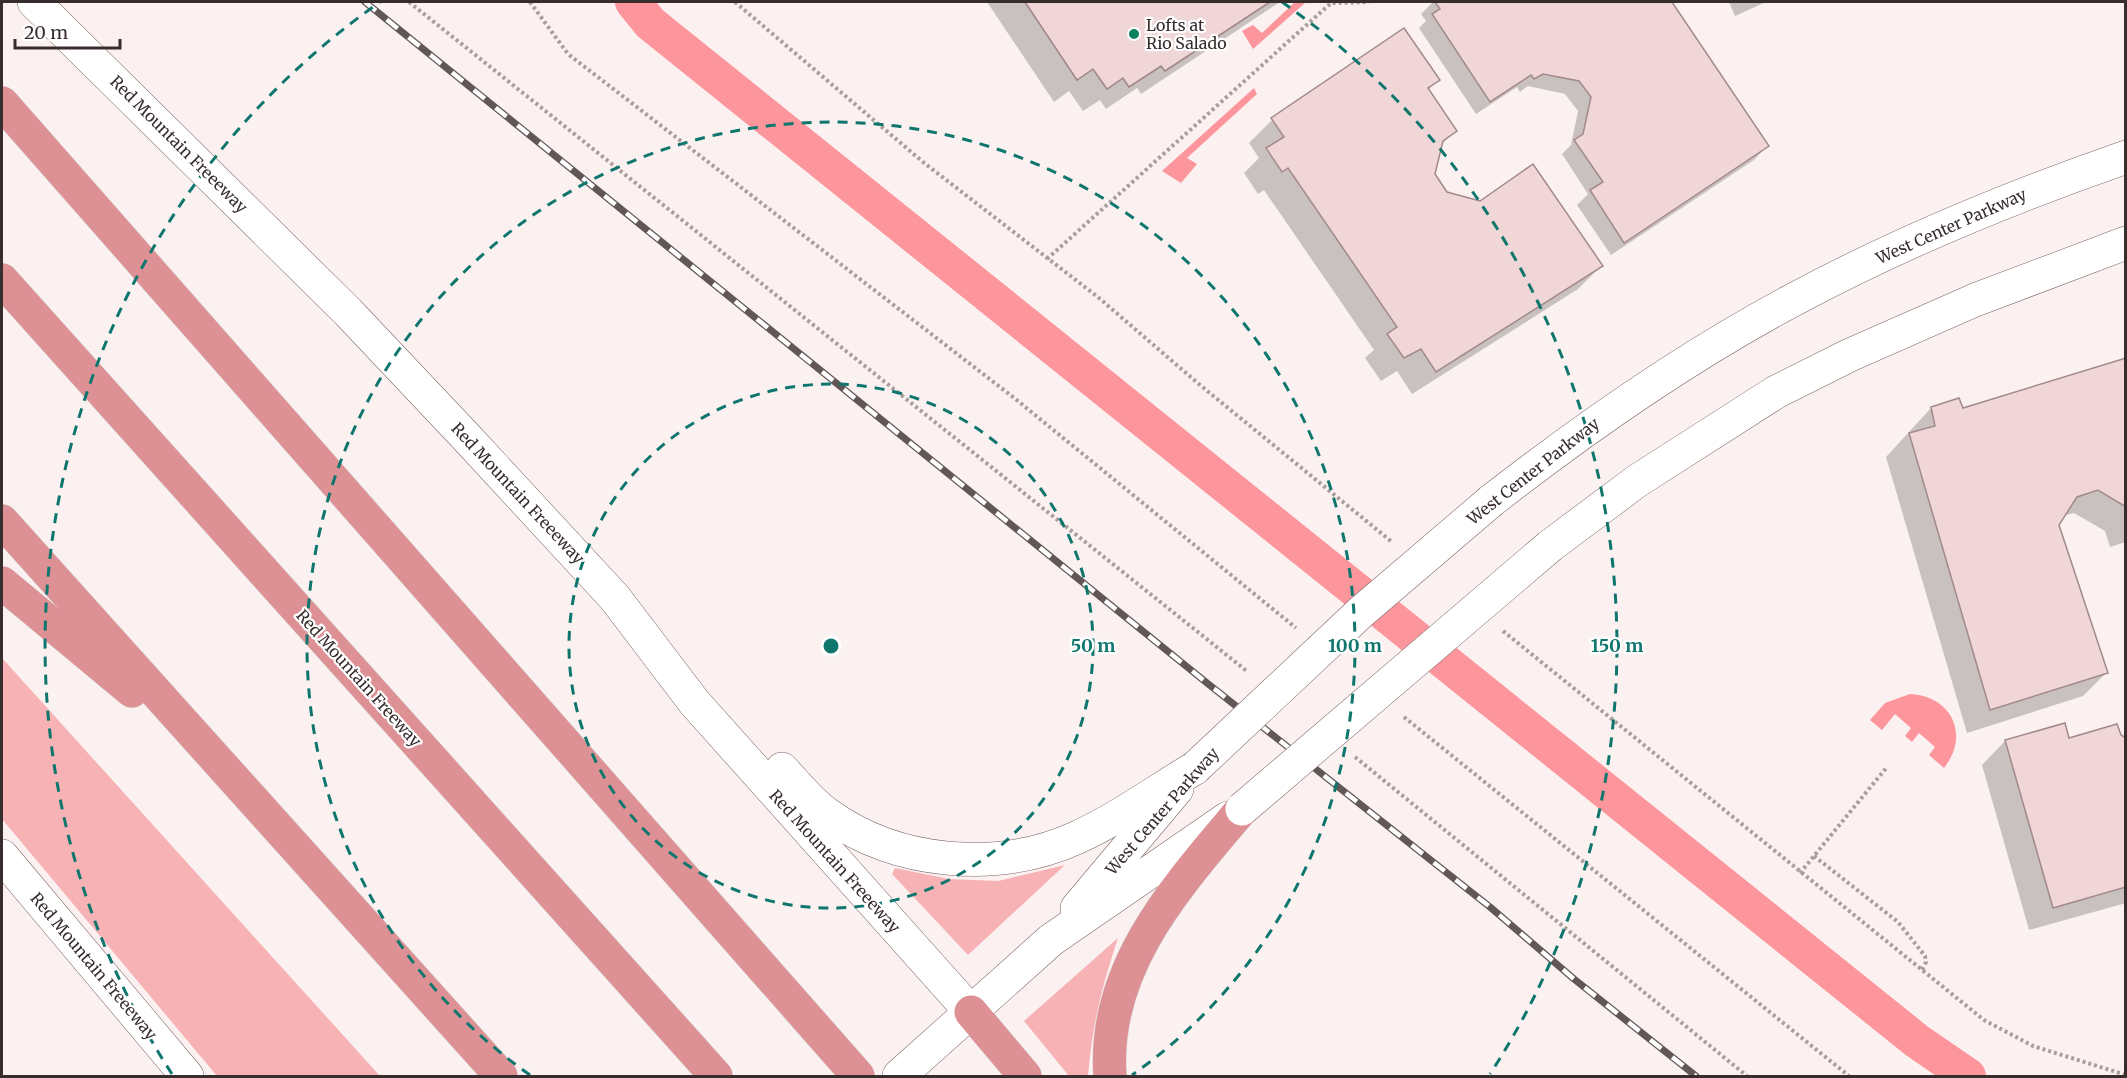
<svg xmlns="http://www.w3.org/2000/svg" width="2127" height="1078" viewBox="0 0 2127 1078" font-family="Merriweather,serif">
<rect width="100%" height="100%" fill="#fcf1f1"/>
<g fill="#f7b2b5">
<polygon points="2,658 380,1076 217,1076 2,819"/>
<polygon points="1065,865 968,955 892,874 895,868 949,879 998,881"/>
<path d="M1118,938C1102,986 1092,1026 1088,1076H1069L1024,1021Z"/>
</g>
<g fill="#fc969c">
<polygon points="1295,2 1306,2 1253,49 1242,31 1253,25 1262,33"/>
<polygon points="1254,88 1257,94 1187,158 1197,164 1181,183 1162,171"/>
<path d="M1910,694C1952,696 1970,735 1944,768L1929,755L1935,747L1919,733L1912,742L1905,736L1911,728L1895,714L1882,730L1870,720L1885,703Z"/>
</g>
<g fill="#0003">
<polygon points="987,2 1280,2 1141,94 1137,88 1106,109 1100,100 1083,111 1069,91 1054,102"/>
<polygon points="1433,2 1670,2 1767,146 1754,160 1611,255 1577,205 1588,194 1562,154 1571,145 1578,111 1565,94 1528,86 1520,92 1517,87 1476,114 1419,28 1426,21 1421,14"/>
<polygon points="1729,2 1766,2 1735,16"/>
<polygon points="1438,80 1427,91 1455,131 1440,146 1433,174 1446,193 1601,266 1578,289 1412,394 1397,371 1381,381 1365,358 1374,350 1264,190 1258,194 1244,173 1259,158 1249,143 1272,120"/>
<polygon points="2126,360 2126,542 2110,547 2105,531 2074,513 2063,516 2058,525 2106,673 2083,696 1967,733 1886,457 1931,408 1962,410"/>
<polygon points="2064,725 2068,739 2119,736 2126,739 2126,903 2029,930 1982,765 2005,741"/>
</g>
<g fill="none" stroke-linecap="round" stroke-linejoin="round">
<polyline stroke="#fc969c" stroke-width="36" points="633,2 650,23 1917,1041 1968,1076"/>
</g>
<g fill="#f1d6d7" stroke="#a2898a" stroke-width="1.5">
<polygon points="1025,2 1270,2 1165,71 1161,66 1129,87 1123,78 1107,89 1093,69 1077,80"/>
<polygon points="1025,2 1270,2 1165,71 1161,66 1129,87 1123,78 1107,89 1093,69 1077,80"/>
<polygon points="1435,2 1672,2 1769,146 1624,243 1590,190 1603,182 1574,140 1583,134 1591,97 1579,81 1543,74 1534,79 1531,75 1490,102 1432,14 1440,9"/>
<polygon points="1404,28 1440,80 1428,88 1457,131 1443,141 1435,174 1447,192 1480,201 1533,164 1603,266 1436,372 1421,349 1404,358 1387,334 1397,327 1288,168 1282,172 1266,148 1284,137 1271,118"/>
<polygon points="2126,358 2126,507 2098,490 2077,497 2059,525 2108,673 1990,710 1909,433 1935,426 1931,407 1959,398 1963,408"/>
<polygon points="2065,723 2069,738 2117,724 2121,735 2126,738 2126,887 2053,908 2005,740"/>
</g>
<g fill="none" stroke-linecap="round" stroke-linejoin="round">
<defs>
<g id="secondary">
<polyline points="34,2 348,312 468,439 615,598 694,702 971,1012"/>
<path d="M1491,501C1587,426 1686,357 1793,300C1899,243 2011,197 2126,157"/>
<polyline points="1550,546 1637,481 1776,392 1850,355 1975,300 2126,243"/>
<path d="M782,769C796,784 810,802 827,814C897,865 998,873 1076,838C1118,819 1156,791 1195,768"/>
<polyline points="2,856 187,1076"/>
<polyline points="1077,908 1177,789"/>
<polyline points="899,1076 1051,940 1228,818"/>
</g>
<g id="highway">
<polyline points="2,103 858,1076"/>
<polyline points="2,280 716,1076"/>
<polyline points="2,521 501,1076"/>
<polyline points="2,583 132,691"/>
<polyline points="971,1012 1025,1076"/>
<path d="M1110,1076C1102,968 1177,886 1242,809"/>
</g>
</defs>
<use href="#secondary" stroke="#7d6566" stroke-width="34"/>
<use href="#highway" stroke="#d3d1d1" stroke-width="34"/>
<g stroke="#a99e9e" stroke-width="4" stroke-dasharray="3 3" stroke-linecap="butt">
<polyline points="409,2 1248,672"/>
<polyline points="530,2 568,54 1013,397 1296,628"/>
<polyline points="735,2 923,162 1099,298 1200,385 1392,542"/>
<polyline points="1047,259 1331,3 1369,2"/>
<polyline points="1503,631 1984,1020 2033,1046 2126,1075"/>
<polyline points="1404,717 1849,1076"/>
<polyline points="1355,757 1747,1076"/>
<polyline points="1814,856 1898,922 1925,956 1926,962 1922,970"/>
<polyline points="1800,873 1887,767"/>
</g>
<use href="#secondary" stroke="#fff" stroke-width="33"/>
<use href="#highway" stroke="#de9195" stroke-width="33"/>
<defs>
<polyline id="rail" points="365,2 1207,683 1490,907 1574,979 1696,1076"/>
</defs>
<use href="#rail" stroke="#625757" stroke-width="7"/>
<use href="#rail" stroke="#fff" stroke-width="4.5" stroke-dasharray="14" stroke-linecap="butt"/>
<defs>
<g id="secondary-bridge">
<polyline points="1195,768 1361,612 1491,501"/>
<polyline points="1242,809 1550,546"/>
</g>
</defs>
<use href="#secondary-bridge" stroke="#7d6566" stroke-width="34" stroke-linecap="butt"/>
<use href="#secondary-bridge" stroke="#fff" stroke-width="33"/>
</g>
<g fill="none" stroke="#0f766e" stroke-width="3" stroke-dasharray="10 8">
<circle cx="831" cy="646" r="262"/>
<path d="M530 1075A524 524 0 1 1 1132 1075"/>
<path d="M172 1074A786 786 0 0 1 380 2M1282 2A786 786 0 0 1 1490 1074"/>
</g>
<circle fill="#0c815f" stroke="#fff" stroke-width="2" cx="1134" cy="34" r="6"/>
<g text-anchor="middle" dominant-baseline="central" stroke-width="4.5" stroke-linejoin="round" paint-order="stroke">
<g font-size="16" fill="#382d2d" stroke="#fff" text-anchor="start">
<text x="1146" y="25">Lofts at<tspan x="1146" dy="18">Rio Salado</tspan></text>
</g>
<g font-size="16" fill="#382d2d" stroke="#fff">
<text transform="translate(179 144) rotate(45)">Red Mountain Freeeway</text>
<text transform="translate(1951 226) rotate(-24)">West Center Parkway</text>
<text transform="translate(1533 471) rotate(-38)">West Center Parkway</text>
<text transform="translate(518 493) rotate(47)">Red Mountain Freeeway</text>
<text transform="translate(359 678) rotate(48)">Red Mountain Freeway</text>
<text transform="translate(1162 811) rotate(-49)">West Center Parkway</text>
<text transform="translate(835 861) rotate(48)">Red Mountain Freeeway</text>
<text transform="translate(94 966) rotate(50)">Red Mountain Freeeway</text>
</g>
</g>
<circle cx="831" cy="646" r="9" fill="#0f766e" stroke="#fff" stroke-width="3"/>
<g font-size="18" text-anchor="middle" font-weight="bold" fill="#0f766e" stroke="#fff" stroke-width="4.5" stroke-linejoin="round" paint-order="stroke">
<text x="1093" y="652">50 m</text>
<text x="1355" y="652">100 m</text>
<text x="1617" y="652">150 m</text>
</g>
<rect width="2127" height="1078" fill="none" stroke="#382d2d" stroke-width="6"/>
<path d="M15 39v9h105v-9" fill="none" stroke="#382d2d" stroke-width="3"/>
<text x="24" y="39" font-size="18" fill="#382d2d" stroke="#ffffff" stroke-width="4.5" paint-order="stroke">20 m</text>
</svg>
